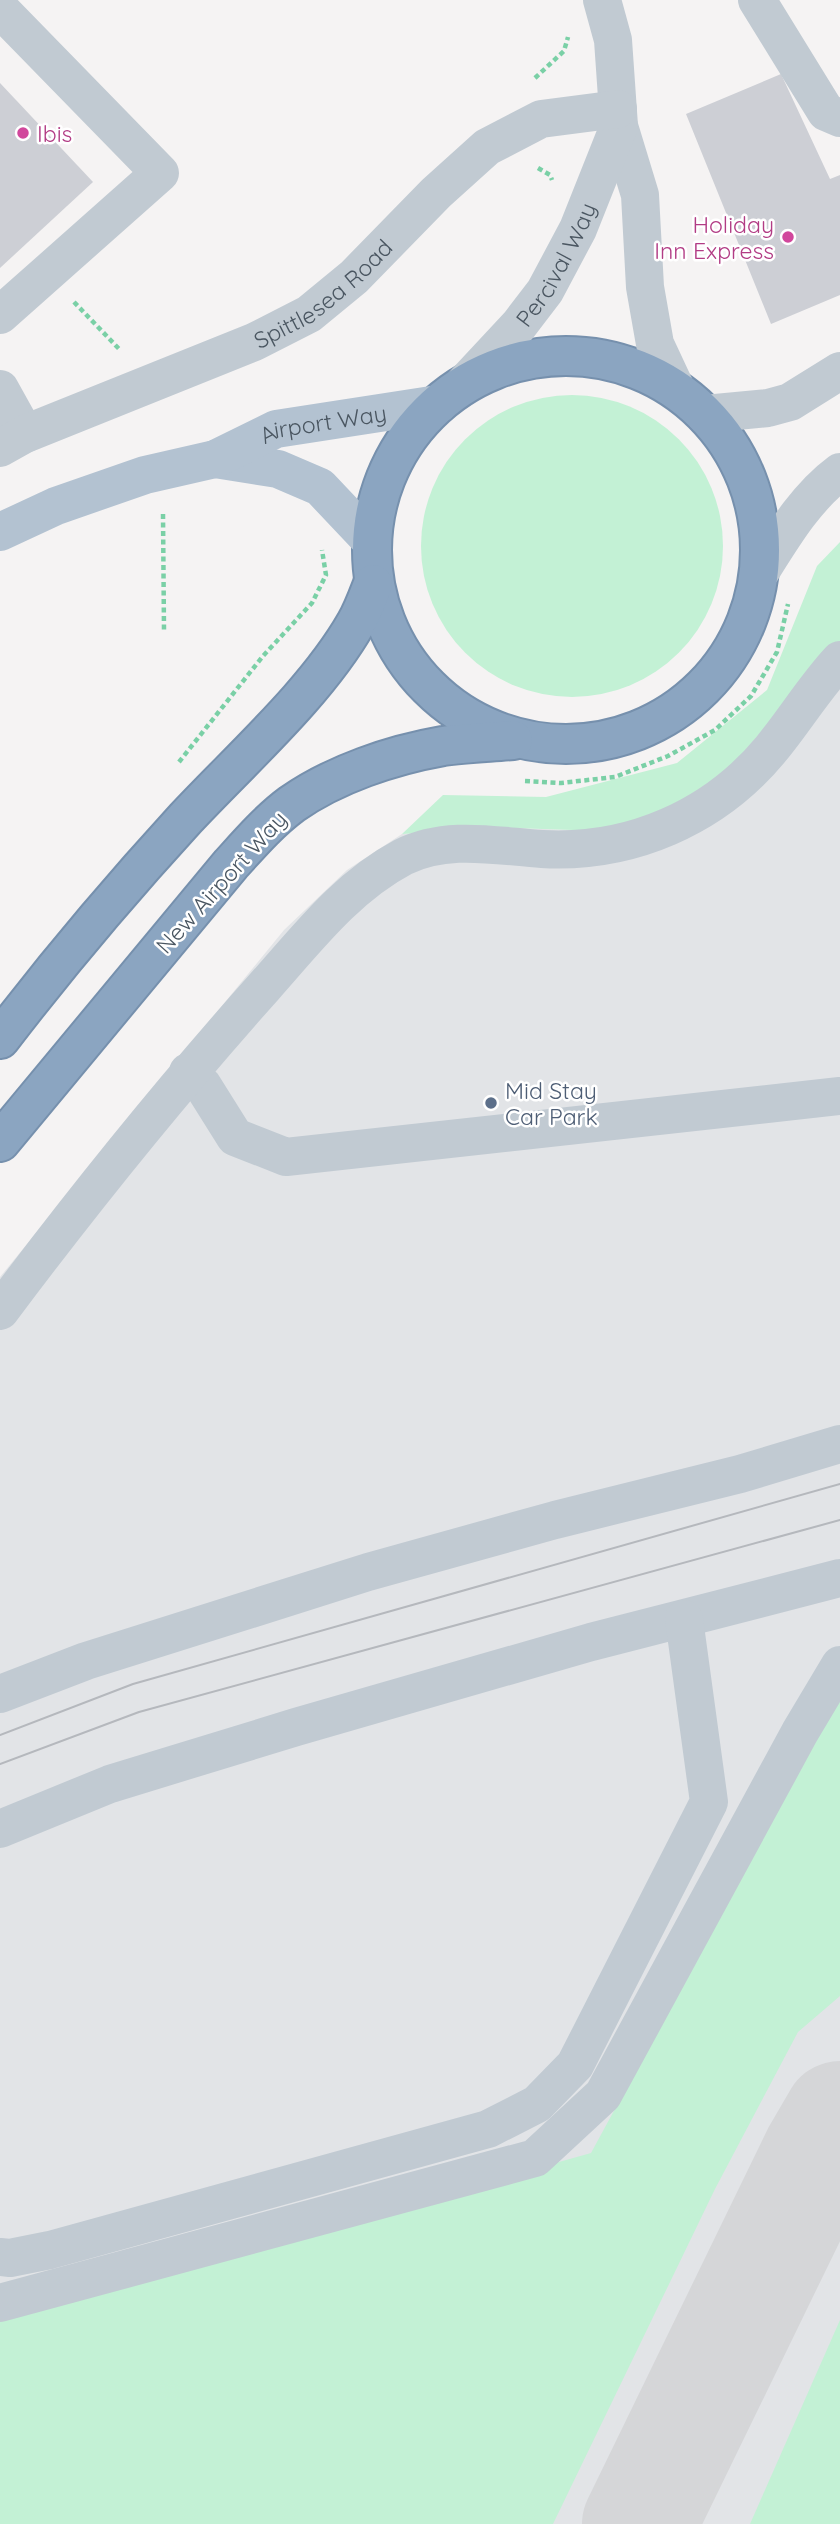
<svg xmlns="http://www.w3.org/2000/svg" width="840" height="2524" viewBox="0 0 840 2524" font-family="Quicksand,sans-serif">
<rect width="100%" height="100%" fill="#f5f3f3"/>
<polygon fill="#e2e4e7" points="840,641 840,2524 0,2524 0,1277 284,930 347,870 402,834 512,828 603,831 807,678"/>
<g fill="#c3f1d5">
<circle cx="572" cy="546" r="151"/>
<polygon points="840,542 840,641 728,770 661,814 603,831 512,828 402,834 443,795 546,797 677,763 767,690 817,566"/>
<polygon points="840,1695 840,1996 798,2032 715,2189 553,2524 0,2524 0,2318 591,2153"/>
<polygon points="840,2320 840,2524 750,2524"/>
</g>
<g fill="none" stroke-linecap="round" stroke-linejoin="round">
<polyline stroke="#d5d6d8" stroke-width="114" points="639,2524 819,2154 840,2118"/>
</g>
<g fill="#cdcfd5">
<polygon points="781,74 830,179 840,175 840,295 771,324 686,114"/>
<polygon points="0,83 93,182 0,268"/>
</g>
<g fill="none" stroke-linecap="round" stroke-linejoin="round">
<defs>
<g id="highway">
<circle cx="566" cy="550" r="194"/>
<path d="M0,1039C59,962 120,890 185,819C241,759 316,693 356,623C363,611 368,597 373,584"/>
<path d="M0,1142L231,864C250,843 269,821 292,804C335,774 392,755 443,746C466,743 490,742 513,740"/>
</g>
</defs>
<use href="#highway" stroke="#7690ad" stroke-width="42"/>
<g stroke="#7ad0a6" stroke-width="4.5" stroke-dasharray="5 3.5" stroke-linecap="butt">
<polyline points="535,78 564,51 568,37"/>
<polyline points="538,168 550,175 552,180"/>
<polyline points="74,302 121,351"/>
<polyline points="163,514 164,630"/>
<polyline points="179,762 263,656 312,603 326,575 322,550"/>
<polyline points="525,781 561,783 615,777 668,756 715,730 751,696 777,652 788,604"/>
</g>
<g stroke="#c1cad2" stroke-width="38">
<polyline points="602,0 613,40 619,126 640,195 645,287 655,344 676,389"/>
<polyline points="757,0 826,112 840,118"/>
<polyline points="0,9 160,173 0,315"/>
<path id="s1" d="M464,384L519,325L545,291L578,229L619,126"/>
<polyline points="0,389 25,434"/>
<polyline points="705,414 768,408 790,402 840,371"/>
<path id="s2" d="M0,448L25,434L254,342L309,314L354,277L436,193L487,147L541,119L618,109"/>
<path d="M761,571C783,536 806,497 840,472"/>
<polyline points="188,1072 203,1086 235,1137 286,1157 840,1096"/>
<path d="M0,1311C84,1199 171,1091 264,987C306,940 346,887 403,857C447,835 496,846 542,849C630,854 714,818 771,749C795,720 814,688 840,660"/>
<polyline points="0,1694 86,1661 368,1572 555,1520 740,1474 840,1444"/>
<polyline points="0,1829 110,1784 296,1727 591,1642 840,1578"/>
<polyline points="0,2257 10,2258 50,2250 488,2129 537,2104 575,2065 709,1802 684,1619"/>
<polyline points="0,2303 535,2158 603,2095 800,1732 840,1665"/>
</g>
<g stroke="#b3c2d1" stroke-width="38">
<polyline points="215,459 278,469 320,487 371,541"/>
<path id="s3" d="M0,532L56,506L145,475L215,459L276,429L438,404"/>
</g>
<use href="#highway" stroke="#8ba5c1" stroke-width="38"/>
<g stroke="#b5b8bd" stroke-width="2">
<polyline points="0,1735 133,1684 840,1484"/>
<polyline points="0,1764 139,1712 840,1520"/>
</g>
</g>
<g fill="#d1479c" stroke="#fff" stroke-width="2.5">
<circle cx="23" cy="133" r="7"/>
<circle cx="788" cy="237" r="7"/>
</g>
<circle fill="#5c6f8a" stroke="#fff" stroke-width="2.5" cx="491" cy="1103" r="7"/>
<g text-anchor="middle" dominant-baseline="central" stroke-width="5" stroke-linejoin="round" paint-order="stroke">
<g font-size="23" fill="#b23c85" stroke="#fff" text-anchor="start">
<text x="37" y="133">Ibis</text>
<text x="774" y="224" text-anchor="end">Holiday<tspan x="774" dy="26">Inn Express</tspan></text>
</g>
<g font-size="23" fill="#4a5661" stroke="#fff">
<text stroke="none"><textPath href="#s1" startOffset="152">Percival Way</textPath></text>
<text stroke="none"><textPath href="#s2" startOffset="360">Spittlesea Road</textPath></text>
<text stroke="none"><textPath href="#s3" startOffset="343">Airport Way</textPath></text>
<text transform="translate(221 882) rotate(-48)">New Airport Way</text>
</g>
<g font-size="23" fill="#4e5e75" stroke="#fff" text-anchor="start">
<text x="505" y="1090">Mid Stay<tspan x="505" dy="26">Car Park</tspan></text>
</g>
</g>
</svg>
